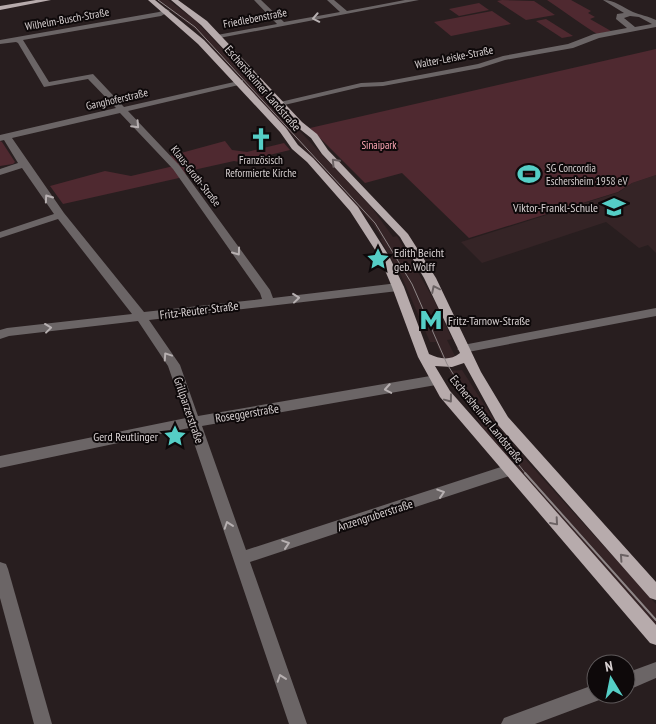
<svg xmlns="http://www.w3.org/2000/svg" width="656" height="724" viewBox="0 0 656 724" font-family="'PT Sans Narrow',sans-serif">
<rect width="100%" height="100%" fill="#281e1f"/>
<g fill="#352426">
<polygon points="157,0 168,0 195,20 343,177 372,208 393,237 397,236 434,300 452,339 447,340 456,358 443,360 436,342 430,342 401,275 380,239 382,238 373,224 197,31"/>
<polygon points="656,175 656,253 648,245 639,248 606,222 482,263 461,242 619,192 632,183"/>
<polygon points="462,370 496,423 517,450 656,604 656,626 482,427 449,371"/>
</g>
<g fill="#4f2930">
<polygon points="502,0 534,1 555,15 526,20 497,1"/>
<path d="M547,0H571L591,11L588,13L595,17L590,19L611,31L597,34C579,23 564,11 547,0Z"/>
<polygon points="479,3 489,10 459,16 449,9"/>
<polygon points="492,11 511,24 451,36 434,22"/>
<polygon points="546,19 573,36 562,38 536,21"/>
<polygon points="656,49 656,175 632,183 618,192 469,238 402,173 365,183 310,128"/>
<polygon points="0,141 2,142 15,162 13,164 0,166"/>
<polygon points="225,141 232,150 247,152 284,143 290,150 240,162 234,161 189,171 179,178 63,204 50,186 105,171 131,176 178,165 170,156"/>
</g>
<g fill="none" stroke-linecap="round" stroke-linejoin="round">
<g fill="#6b6566" fill-rule="evenodd">
<polygon points="254,0 261,0 284,22 340,12 327,0 334,0 347,11 405,0 419,0 214,39 214,35 217,35 277,24"/>
<path d="M603,0C615,0 622,7 633,12C640,15 648,16 656,20V27L599,38L573,48L505,60L480,68L383,86L361,87L280,106L276,103L361,83L383,82L478,64L503,56L568,44L594,34L627,28L616,19L617,14L624,13ZM630,16L639,17L652,24L635,27L624,18Z"/>
<path d="M166,9L170,11L161,16L23,40L49,82L93,74L124,107L243,80V84L128,111L179,165L270,290L273,298L398,283L404,287L398,291L149,320L180,365L198,416L436,375L441,377L442,380L441,383L436,385L202,426L246,550L510,464L515,466L517,470L515,474L250,562L307,724H289L189,428L0,468V456L186,418L168,366L138,321L9,336L0,339V330L7,328L132,314L58,219L0,238V232L54,214L22,168L0,175V169L18,163L4,140L0,141V135L116,108L88,79L44,87L18,43L16,42L0,44V40L159,12ZM120,113L173,169L260,293L262,299L144,312L64,213L12,138Z"/>
<polygon points="656,308 656,316 463,353 457,349 463,345"/>
<polygon points="0,562 6,564 8,569 52,724 34,724 0,598"/>
<polygon points="656,662 656,678 626,691 626,673"/>
<polygon points="596,684 596,694 604,694 602,699 535,724 501,724 504,718"/>
</g>
<g fill="#b7abac" fill-rule="evenodd">
<polygon points="36,0 51,0 0,10 0,6"/>
<path d="M148,0H155L204,40L286,128L298,145L313,158L358,207L389,256L404,287L429,354C440,359 450,361 460,353L424,278L400,237L322,154L311,138L296,126L201,25L171,0H178L207,21L302,122L317,134L328,150L408,234L436,278L481,372L508,417L656,582V600L650,598L498,425L464,363L452,367L435,366L450,391L656,625V645L650,643L440,397L418,357L392,287L379,256L350,211L307,162L292,149L280,132L198,44Z"/>
</g>
<polyline stroke="#8e8687" stroke-width="1" points="158,0 195,27 375,223 412,284 447,364 475,409 526,474"/>
<polyline stroke="#8e8687" stroke-width="2" points="525,473 656,620"/>
</g>
<defs><path id="oneway-chevron" d="M-2-3.5L2.5 0L-2 3.5" fill="none" stroke-width="1.6" stroke-linecap="round" stroke-linejoin="round" transform="scale(1.25)"/></defs>
<g stroke="#b7b0b1">
<use href="#oneway-chevron" transform="translate(316 18) rotate(169)"/>
<use href="#oneway-chevron" transform="translate(136 125) rotate(47)"/>
<use href="#oneway-chevron" transform="translate(48 198) rotate(-125)"/>
<use href="#oneway-chevron" transform="translate(237 252) rotate(54)"/>
<use href="#oneway-chevron" transform="translate(296 298) rotate(-6)"/>
<use href="#oneway-chevron" transform="translate(48 328) rotate(-7)"/>
<use href="#oneway-chevron" transform="translate(167 356) rotate(-124)"/>
<use href="#oneway-chevron" transform="translate(388 389) rotate(170)"/>
<use href="#oneway-chevron" transform="translate(441 493) rotate(-18)"/>
<use href="#oneway-chevron" transform="translate(228 525) rotate(-109)"/>
<use href="#oneway-chevron" transform="translate(286 544) rotate(-18)"/>
<use href="#oneway-chevron" transform="translate(281 678) rotate(-109)"/>
</g>
<g stroke="#6b6263">
<use href="#oneway-chevron" transform="translate(335 162) rotate(-133)"/>
<use href="#oneway-chevron" transform="translate(435 289) rotate(-116)"/>
<use href="#oneway-chevron" transform="translate(449 399) rotate(53)"/>
<use href="#oneway-chevron" transform="translate(555 522) rotate(49)"/>
<use href="#oneway-chevron" transform="translate(623 557) rotate(-132)"/>
</g>
<defs>
<symbol id="church-bare" viewBox="-9 -9 18 18"><path d="M-1.2-6h2.4v3.5h3.3v2.4h-3.3V6h-2.4V-.1h-3.3v-2.4h3.3Z" fill="#55cec6" stroke="#0e090a" stroke-width="2.5" paint-order="stroke"/></symbol>
<symbol id="stadium-bare" viewBox="-9 -9 18 18"><path d="M0-5a6.5 5 0 1 0 0 10a6.5 5 0 1 0 0-10ZM-3.5-1.8h7v3.6h-7Z" fill="#55cec6" stroke="#0e090a" stroke-width="2.5" paint-order="stroke"/></symbol>
<symbol id="school-bare" viewBox="-9 -9 18 18"><path d="M0-5L7-2L0 1L-7-2ZM-4 1L0 2.5L4 1V4Q0 6-4 4Z" fill="#55cec6" stroke="#0e090a" stroke-width="2.5" paint-order="stroke"/></symbol>
<symbol id="sight-bare" viewBox="-9 -9 18 18"><path d="M0-6L1.8-2.2L6-1.7L2.9 1.2L3.7 5.4L0 3.3L-3.7 5.4L-2.9 1.2L-6-1.7L-1.8-2.2Z" fill="#55cec6" stroke="#0e090a" stroke-width="2.5" paint-order="stroke"/></symbol>
<symbol id="metro-bare" viewBox="-9 -9 18 18"><path d="M-5.5 5V-5H-3L0 0L3-5H5.5V5H3V-.5L0 4L-3-.5V5Z" fill="#55cec6" stroke="#0e090a" stroke-width="2.5" paint-order="stroke"/></symbol>
</defs>
<g fill-rule="evenodd">
<use href="#church-bare" x="245" y="123" width="32" height="32"/>
<use href="#stadium-bare" x="513" y="158" width="32" height="32"/>
<use href="#school-bare" x="598" y="191" width="32" height="32"/>
<use href="#sight-bare" x="362" y="243" width="32" height="32"/>
<use href="#metro-bare" x="415" y="304" width="32" height="32"/>
<use href="#sight-bare" x="159" y="420" width="32" height="32"/>
</g>
<g text-anchor="middle" dominant-baseline="central" stroke-width="4" stroke-linejoin="round" paint-order="stroke">
<g font-size="11" fill="#d7d0d1" stroke="#0e090a">
<text transform="translate(255 18) rotate(-11)">Friedlebenstraße</text>
<text transform="translate(67 19) rotate(-10)">Wilhelm-Busch-Straße</text>
<text transform="translate(454 57) rotate(-11)">Walter-Leiske-Straße</text>
<text transform="translate(117 99) rotate(-13)">Ganghoferstraße</text>
<text transform="translate(196 176) rotate(52)">Klaus-Groth-Straße</text>
</g>
<g font-size="11" fill="#fea7b4" stroke="#0e090a">
<text x="379" y="145">Sinaipark</text>
</g>
<g font-size="11" fill="#d7d0d1" stroke="#0e090a">
<text x="261" y="160">Französisch<tspan x="261" dy="13">Reformierte Kirche</tspan></text>
<text x="546" y="168" text-anchor="start">SG Concordia<tspan x="546" dy="13">Eschersheim 1958 eV</tspan></text>
</g>
<g font-size="12" fill="#d7d0d1" stroke="#0e090a">
<text transform="translate(263 88) rotate(49)">Eschersheimer Landstraße</text>
<text transform="translate(199 310) rotate(-7)">Fritz-Reuter-Straße</text>
<text transform="translate(189 410) rotate(71)">Grillparzerstraße</text>
<text transform="translate(247 413) rotate(-9)">Roseggerstraße</text>
<text transform="translate(487 419) rotate(51)">Eschersheimer Landstraße</text>
<text transform="translate(375 515) rotate(-18)">Anzengruberstraße</text>
</g>
<g font-size="12" fill="#d7d0d1" stroke="#0e090a" text-anchor="end">
<text x="598" y="207">Viktor-Frankl-Schule</text>
<text x="394" y="252" text-anchor="start">Edith Beicht<tspan x="394" dy="14">geb. Wolff</tspan></text>
<text x="448" y="320" text-anchor="start">Fritz-Tarnow-Straße</text>
<text x="158" y="436">Gerd Reutlinger</text>
</g>
</g>
<g transform="translate(611 679) rotate(350)"><circle r="24" fill="#0e090a" stroke="#5e595a"/>
<path d="M0-4L9 19L0 12L-9 19Z" fill="#55cec6"/>
<text y="-8" font-size="14" font-weight="bold" text-anchor="middle" fill="#d7d0d1">N</text>
</g>
</svg>
